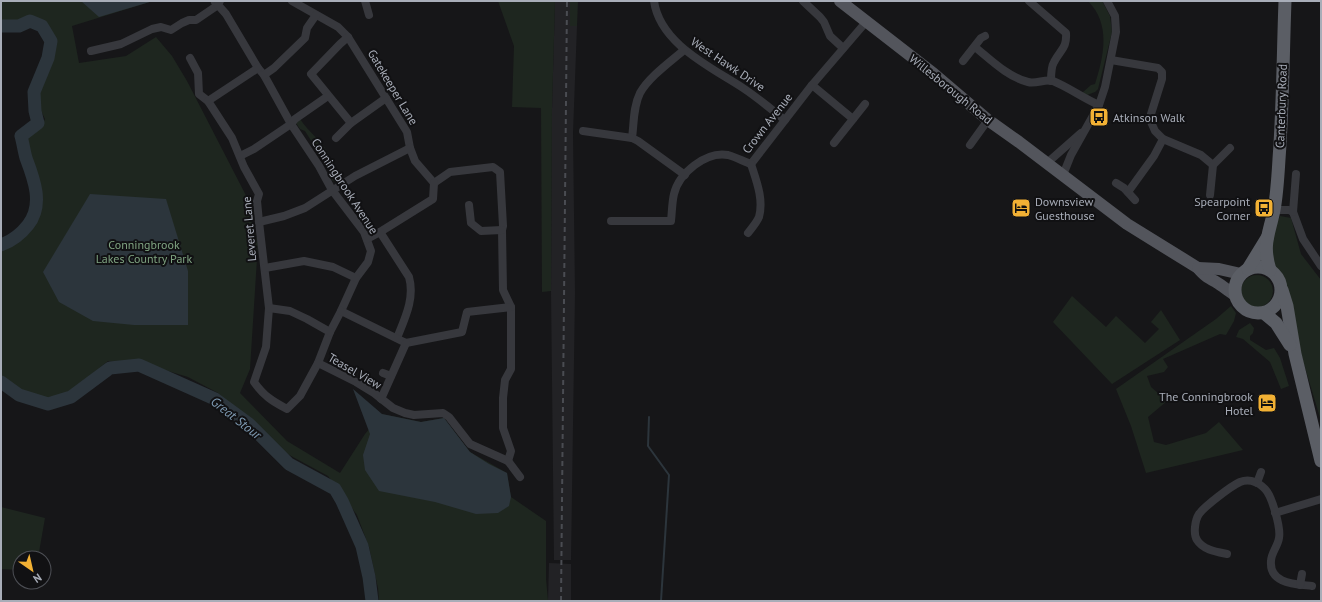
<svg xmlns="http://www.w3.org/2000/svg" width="1322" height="602" viewBox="0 0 1322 602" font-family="'PT Sans',sans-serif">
<rect width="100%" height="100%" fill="#161618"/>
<g fill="#222225">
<polygon points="555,1 570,1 570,26 577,26 573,133 575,293 571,560 554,560 551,291 552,108"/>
<polygon points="549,563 571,564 571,601 548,601"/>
</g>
<g fill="#1e261f">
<polygon points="1,1 153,1 72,26 79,63 126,56 156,37 172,56 187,81 255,213 252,223 258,243 250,369 240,393 287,441 340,473 365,434 382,414 421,422 444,418 470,452 507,473 511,497 546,521 546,579 548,601 379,601 378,588 369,547 357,515 328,476 280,450 218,393 188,377 148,365 108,361 86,379 63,395 43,398 25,394 1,377 1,251 28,234 39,216 40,202 33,164 27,151 26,142 30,133 42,125 45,119 36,100 52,61 55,46 43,23 23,19 7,23 1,21"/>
<polygon points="498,1 555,1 552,108 551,291 542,292 541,108 512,107 514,46"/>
<polygon points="570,1 578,1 577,26 570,26"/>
<path d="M1088,1H1102L1110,16L1112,32L1098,89L1095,92L1087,95L1082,93L1091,85L1095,84C1104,56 1111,24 1088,1Z"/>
<path d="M300,119C309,133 324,142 330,157L323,162C323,155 316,150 311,145L312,142L305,131L300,129L296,123Z"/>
<polygon points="332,159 342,181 337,184 332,180 333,176 325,164"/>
<polygon points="1280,216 1291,218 1301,254 1321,280 1321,421 1300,351 1293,310 1281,277 1270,262 1271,237"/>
<circle cx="1257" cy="291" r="16"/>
<polygon points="1072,296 1106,327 1116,316 1145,343 1159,329 1151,322 1161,310 1180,340 1112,384 1053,322"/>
<polygon points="1231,306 1236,313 1234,321 1226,335 1220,334 1163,359 1168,367 1164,372 1147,376 1151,387 1167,401 1148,417 1154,442 1166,445 1206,433 1219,422 1243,450 1146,473 1131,426 1116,389 1216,319"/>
<polygon points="1250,323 1254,328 1253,333 1250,336 1250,340 1266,350 1274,348 1280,358 1289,386 1281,389 1270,362 1243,339 1236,337 1239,330"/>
<polygon points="1,507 45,518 38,558 20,558 20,570 1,569"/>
</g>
<g fill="#2c353c">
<polygon points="81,1 153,1 99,17"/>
<polygon points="90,194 166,199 188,271 188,325 134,325 93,321 59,302 43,272"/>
<polygon points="353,389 382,414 421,422 444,418 470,452 489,464 507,473 511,497 509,506 498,513 476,514 435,502 379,491 365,470 363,455 370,434"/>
</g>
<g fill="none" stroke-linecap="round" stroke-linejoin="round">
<polyline stroke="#2c353c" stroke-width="2" points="649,417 648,446 669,475 661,601"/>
<g stroke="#2c353c" stroke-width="13">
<path d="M1,26H19L30,21L42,26L51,41L48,58L34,92L35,111L38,123L21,136C23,143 24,151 26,158C34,179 44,205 28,225C21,234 12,241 1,245"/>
<polyline points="1,382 19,395 48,404 71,397 110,368 139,365 215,399 249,424 289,464 335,489 342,501 362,546 369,577 372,601"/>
</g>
<g stroke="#37383d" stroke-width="8">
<polyline points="292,1 338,27 348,37 407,132 410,148 415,161 434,183"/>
<polyline points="365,1 369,15"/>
<path d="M654,1C660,44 711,67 743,88C758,98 771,109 785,120"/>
<polyline points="803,1 820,17 824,22 830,36 843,48"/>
<path d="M1029,1L1066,33C1067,48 1061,49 1054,62C1051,67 1051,74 1051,81"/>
<polyline points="348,37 340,44 311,74 351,123 386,98"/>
<path d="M975,47C991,60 1008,77 1028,82C1036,84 1045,79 1053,81C1068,87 1083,98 1099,105"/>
<path d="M684,50C670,62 649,77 640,93C633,107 634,124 632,138L638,141L685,175"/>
<polyline points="91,51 121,44 152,29 161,27 171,30 182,23 189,20 196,20 218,5 215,2"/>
<path d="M190,58L198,73L199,94L208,101L232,138L244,167L259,194L257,201L259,222L269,308L266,347L254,382C264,396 272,401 287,409L300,396L318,363L330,332L341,311L356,278L368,262L371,251L364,232L332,190L319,166L291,124L264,75L258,68L226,14L218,5L220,1"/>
<polyline points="1111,60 1158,68 1162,72 1162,79 1151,114 1151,122 1155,131 1163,139 1201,155 1213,165"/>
<polyline points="963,61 981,38 985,36"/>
<polyline points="264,75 274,68 305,38 307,28 316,15"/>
<polyline points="812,85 853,119"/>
<polyline points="208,101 258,68"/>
<polyline points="583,131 632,138"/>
<polyline points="336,138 351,123"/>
<polyline points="834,143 865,104"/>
<polyline points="970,145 988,120"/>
<polyline points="240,156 254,149 291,124 295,119 328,96"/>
<polyline points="1047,163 1081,133"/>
<polyline points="751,164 812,85 866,22"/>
<polyline points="1063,175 1071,155 1099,105 1105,87 1116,32 1115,16 1107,1"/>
<polyline points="434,183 450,172 493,167 500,172 503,226 502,230 503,290 511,307 511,369 505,380 503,398 503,428 511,451 508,461"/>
<polyline points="1116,183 1124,188 1135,200"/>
<polyline points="1128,192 1154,156 1163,139"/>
<polyline points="1210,195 1213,165 1230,148"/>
<polyline points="469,205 471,223 481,231 502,230"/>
<polyline points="1274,210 1289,210 1293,212 1303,239 1321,266"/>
<polyline points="1293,212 1296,174"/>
<path d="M611,221H671C672,212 672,202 674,194C679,173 706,151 728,155C735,157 743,161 751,164"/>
<polyline points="259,222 284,216 305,208 355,176 410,148"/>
<polyline points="380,232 433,199 434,183"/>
<path d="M748,233C752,228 757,222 759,217C764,199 756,180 751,164"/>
<path d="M367,239L380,232L409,277C415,298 405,318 397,338"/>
<polyline points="265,268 304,261 333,267 356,278"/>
<polyline points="269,308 290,311 307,319 330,332"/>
<polyline points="341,311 406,343 462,332 467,312 511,307"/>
<polyline points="318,363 356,382 374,393 393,408 405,413 414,415 443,413 449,417 470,444 508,461 520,477"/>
<polyline points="383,373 391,376"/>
<polyline points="381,399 406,343"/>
<polyline points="1257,483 1261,472"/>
<polyline points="1275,513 1321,499"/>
<path d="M1227,554C1217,552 1203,550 1197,540C1193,534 1195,520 1199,514C1205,506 1231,486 1240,482C1245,480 1250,480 1255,482C1258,483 1262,486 1265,489C1272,496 1281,528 1279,538C1278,546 1271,553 1271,561C1269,584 1296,584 1312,586"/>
<polyline points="1300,585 1302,574"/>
</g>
<g stroke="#53555c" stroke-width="12">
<path d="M840,1L934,74L988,120L1019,142L1127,224L1198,268C1205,276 1207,277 1216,282C1223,286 1228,291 1235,295"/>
<polyline points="1198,268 1219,269 1241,274"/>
</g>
<g stroke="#5b5e65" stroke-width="13">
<circle cx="1258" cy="290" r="23"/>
<polyline points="1248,269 1267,238"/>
<path d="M1270,270C1262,244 1269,235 1274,210C1277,194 1278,176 1279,159C1283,106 1283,54 1285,1"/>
<polyline points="1282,290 1287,306 1295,354 1321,461"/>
<polyline points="1264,313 1276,323 1290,345"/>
</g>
<polyline stroke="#4a4c52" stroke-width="2" stroke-dasharray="5 4" stroke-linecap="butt" points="561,601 567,1"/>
</g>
<defs>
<symbol id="bus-square" viewBox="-11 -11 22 22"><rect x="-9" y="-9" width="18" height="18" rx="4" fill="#f2b134" stroke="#111113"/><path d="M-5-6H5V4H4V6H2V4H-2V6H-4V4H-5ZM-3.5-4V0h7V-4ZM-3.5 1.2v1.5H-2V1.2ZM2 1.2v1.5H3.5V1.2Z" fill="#111"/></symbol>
<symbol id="hotel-square" viewBox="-11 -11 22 22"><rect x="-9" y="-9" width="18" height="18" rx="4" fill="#f2b134" stroke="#111113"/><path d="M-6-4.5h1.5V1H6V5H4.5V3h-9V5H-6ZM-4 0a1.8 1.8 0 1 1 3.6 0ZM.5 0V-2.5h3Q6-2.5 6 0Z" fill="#111"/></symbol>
</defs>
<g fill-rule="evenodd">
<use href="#bus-square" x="1088" y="106" width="22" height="22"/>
<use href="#hotel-square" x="1010" y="197" width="22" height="22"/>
<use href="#bus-square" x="1253" y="197" width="22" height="22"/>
<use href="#hotel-square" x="1256" y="392" width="22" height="22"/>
</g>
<g text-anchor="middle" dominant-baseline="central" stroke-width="4" stroke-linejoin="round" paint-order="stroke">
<g font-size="12" fill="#a8adb8" stroke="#111113">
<text transform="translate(728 64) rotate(34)">West Hawk Drive</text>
<text transform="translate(393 87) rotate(59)">Gatekeeper Lane</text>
<text transform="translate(951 89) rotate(39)">Willesborough Road</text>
<text transform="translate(1281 106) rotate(-88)">Canterbury Road</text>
<text transform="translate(767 123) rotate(-52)">Crown Avenue</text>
<text transform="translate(345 186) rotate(57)">Conningbrook Avenue</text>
<text transform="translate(249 229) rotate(-95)">Leveret Lane</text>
<text transform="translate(355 371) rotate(30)">Teasel View</text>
</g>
<g font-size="12" fill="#a8adb8" stroke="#111113" text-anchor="start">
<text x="1113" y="117">Atkinson Walk</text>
<text x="1035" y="201">Downsview<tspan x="1035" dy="14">Guesthouse</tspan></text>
<text x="1250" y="201" text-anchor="end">Spearpoint<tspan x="1250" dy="14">Corner</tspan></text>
<text x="1253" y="396" text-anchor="end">The Conningbrook<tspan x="1253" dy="14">Hotel</tspan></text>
</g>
<g font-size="12" fill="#7fa381" stroke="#111113">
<text x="144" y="244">Conningbrook<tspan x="144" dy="14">Lakes Country Park</tspan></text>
</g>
<g font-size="13" font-style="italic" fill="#7f9bb3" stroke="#111113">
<text transform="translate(236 418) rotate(38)">Great Stour</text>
</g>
</g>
<rect width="1322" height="602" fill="none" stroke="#a8adb8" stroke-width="4"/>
<g transform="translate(32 570) rotate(146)"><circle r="19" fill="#111113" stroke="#4d4f55"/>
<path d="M0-3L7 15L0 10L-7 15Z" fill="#f2b134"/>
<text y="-6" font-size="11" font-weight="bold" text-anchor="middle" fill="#a8adb8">N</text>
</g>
</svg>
